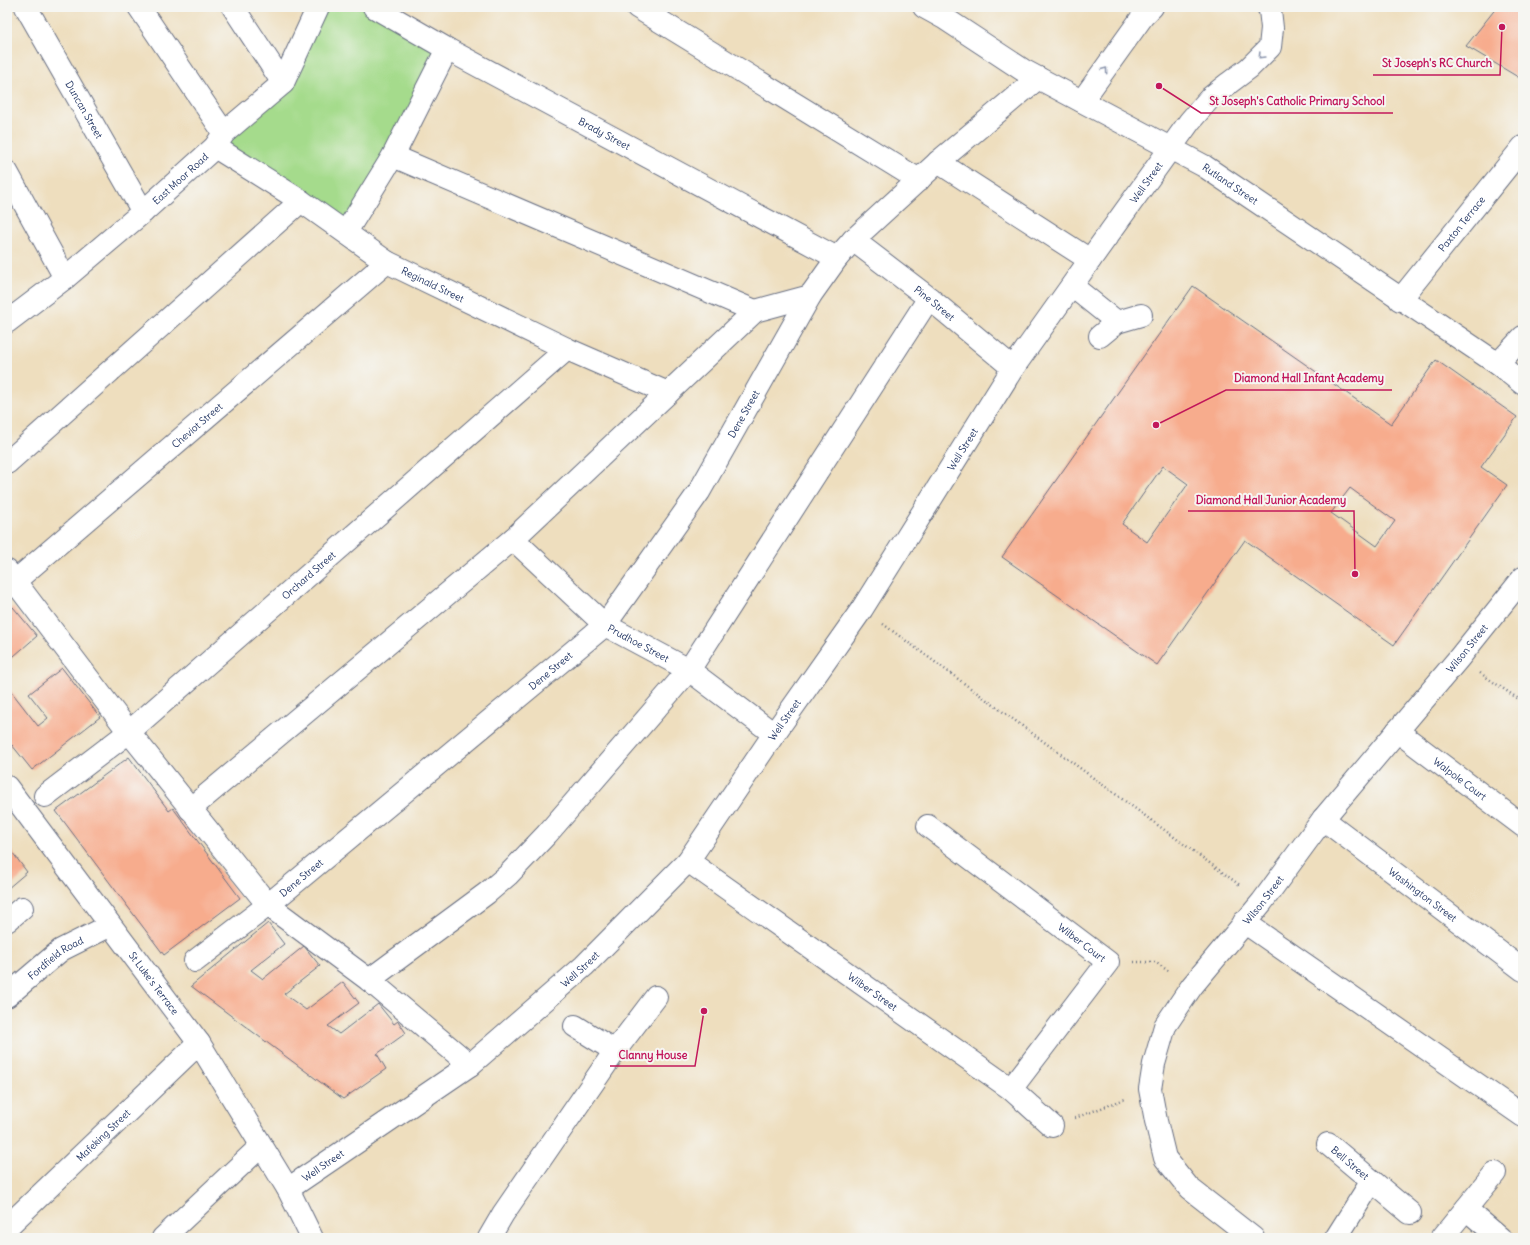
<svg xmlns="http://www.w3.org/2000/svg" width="1530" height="1245" viewBox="0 0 1530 1245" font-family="Delius,sans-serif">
<rect width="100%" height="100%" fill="#f6f6f2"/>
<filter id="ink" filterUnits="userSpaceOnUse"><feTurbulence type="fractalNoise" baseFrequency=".025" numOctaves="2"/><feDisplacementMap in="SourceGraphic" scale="8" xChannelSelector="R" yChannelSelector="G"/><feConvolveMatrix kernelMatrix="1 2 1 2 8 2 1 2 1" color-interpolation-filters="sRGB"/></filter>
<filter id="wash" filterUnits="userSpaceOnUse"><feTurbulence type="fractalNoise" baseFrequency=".012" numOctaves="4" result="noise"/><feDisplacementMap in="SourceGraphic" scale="16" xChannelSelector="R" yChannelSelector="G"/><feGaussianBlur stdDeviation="0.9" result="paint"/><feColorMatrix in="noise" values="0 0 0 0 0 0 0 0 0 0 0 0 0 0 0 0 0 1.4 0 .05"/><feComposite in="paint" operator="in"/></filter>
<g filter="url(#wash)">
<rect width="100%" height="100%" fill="#eedebe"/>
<polygon fill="#a5db8c" stroke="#608575" points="318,7 374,7 447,49 346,232 215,147 283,83"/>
<g id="blocks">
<g fill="#f7ac8d" fill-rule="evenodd">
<polygon points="1497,7 1523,7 1523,80 1466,46"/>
<path d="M1193,286L1391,424L1436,360L1517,417L1481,467L1507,485L1394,645L1245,540L1157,665L1002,557ZM1163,466L1188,484L1147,542L1122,524ZM1350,488L1395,521L1377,546L1331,513Z"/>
<polygon points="13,607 37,636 7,662 7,612"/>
<polygon points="62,668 100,717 32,770 12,745 7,749 7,686 38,726 48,718 29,694"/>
<polygon points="129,757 169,811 173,808 240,898 164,955 56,811"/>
<polygon points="7,845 27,872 7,889"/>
<polygon points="268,923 284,944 251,970 263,979 304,946 320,966 284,994 306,1010 343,982 359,1003 328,1026 339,1034 378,1004 394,1024 398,1021 406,1033 377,1054 386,1069 343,1099 191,986"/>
</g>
</g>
</g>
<g filter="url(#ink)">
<use href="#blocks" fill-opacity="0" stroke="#656c80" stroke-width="1"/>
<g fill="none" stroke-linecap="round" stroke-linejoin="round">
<defs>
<g id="minor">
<path id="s1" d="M26,7L143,212"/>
<polyline points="139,7 224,133"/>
<polyline points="233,7 283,83"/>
<path id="s2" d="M374,7L447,49L837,258"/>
<polyline points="637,7 919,180"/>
<path id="s3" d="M924,7L944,18L1023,70L1204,166L1498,364L1523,384"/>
<polyline points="1082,101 1143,16 1152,7"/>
<path id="s4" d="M215,147L301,201L387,262L567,349L668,393"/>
<polyline points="393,156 755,311"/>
<polyline points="938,162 1090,260"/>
<polyline points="7,172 65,278"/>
<polyline points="346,232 393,156 447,49"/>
<path id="s5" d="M853,240L929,298L1013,368"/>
<polyline points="1072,286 1117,322"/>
<path id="s6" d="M1400,300L1523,147"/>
<path id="s7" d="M7,322L65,278L143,212L215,147L224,133L283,83L318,7"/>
<polyline points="1100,336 1117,322 1141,315"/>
<polyline points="1498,364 1523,337"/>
<polyline points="7,463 301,201"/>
<path id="s8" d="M513,539L605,625L689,670L774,734"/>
<polyline points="7,571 129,732 268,905 369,980 470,1065"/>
<path id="s9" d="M7,588L387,262"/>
<path id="s10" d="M1397,731L1523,826"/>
<path id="s11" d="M7,787L199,1043L288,1189L312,1238"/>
<path id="s12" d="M45,796L129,732L567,349"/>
<polyline points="190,809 513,539 755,311 810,296"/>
<path id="s13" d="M1323,819L1523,970"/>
<path id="s14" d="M928,826L1108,962L1011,1089"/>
<path id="s15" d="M688,861L1011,1089L1052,1126"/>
<polyline points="7,921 22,908"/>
<polyline points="1244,922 1523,1116"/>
<path id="s16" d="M195,961L268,905L605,625L699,492L810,296L837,258L853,240L938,162L1038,78"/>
<polyline points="369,980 487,893 508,875 547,834 689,670 929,298"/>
<path id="s17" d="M7,996L61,950L109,926"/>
<polyline points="575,1026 615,1051"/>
<path id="s18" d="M1328,1144L1410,1213"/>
<path id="s19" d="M288,1189L470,1065L584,966L688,861L774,734L862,609L1013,368L1090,260L1190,121L1210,98L1229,83L1249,68L1270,47L1272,28L1270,10L1268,7"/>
<polyline points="1466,1209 1500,1238"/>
<path id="s20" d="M7,1227L199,1043"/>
<polyline points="163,1238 261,1146"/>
<polyline points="489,1238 503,1214 615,1051 656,997"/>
<path id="s21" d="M1253,1238L1189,1188L1165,1158L1156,1121L1150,1089L1154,1064L1165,1026L1192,986L1262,902L1323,819L1459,658L1523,578"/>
<polyline points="1336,1238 1372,1181"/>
<polyline points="1442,1238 1495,1173"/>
</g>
</defs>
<use href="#minor" stroke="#656c80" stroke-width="24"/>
<g stroke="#656c80" stroke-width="2.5" stroke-dasharray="1 3" stroke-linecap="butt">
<polyline points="883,624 1241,886"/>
<polyline points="1480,673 1523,702"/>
<polyline points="1134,962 1155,962 1170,972"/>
<polyline points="1075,1118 1125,1099"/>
</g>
<use href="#minor" stroke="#fff" stroke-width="22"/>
</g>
<defs><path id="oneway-chevron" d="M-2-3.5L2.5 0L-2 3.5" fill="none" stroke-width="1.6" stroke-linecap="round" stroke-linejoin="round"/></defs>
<g stroke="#8d97ae">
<use href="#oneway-chevron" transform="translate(1261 56) rotate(134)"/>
<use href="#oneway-chevron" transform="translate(1105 70) rotate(-54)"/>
</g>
</g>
<g text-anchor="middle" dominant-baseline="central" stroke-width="4" stroke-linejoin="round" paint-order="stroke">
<g font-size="10" fill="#1b2f5e" stroke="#f6f6f2">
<text stroke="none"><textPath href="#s1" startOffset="118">Duncan Street</textPath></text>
<text stroke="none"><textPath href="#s2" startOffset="263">Brady Street</textPath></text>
<text stroke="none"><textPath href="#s7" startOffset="225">East Moor Road</textPath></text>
<text stroke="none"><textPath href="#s19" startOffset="1338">Well Street</textPath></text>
<text stroke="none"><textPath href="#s3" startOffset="354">Rutland Street</textPath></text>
<text stroke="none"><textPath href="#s6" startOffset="98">Paxton Terrace</textPath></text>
<text stroke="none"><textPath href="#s4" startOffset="258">Reginald Street</textPath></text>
<text stroke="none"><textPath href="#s5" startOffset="103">Pine Street</textPath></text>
<text stroke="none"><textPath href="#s16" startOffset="783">Dene Street</textPath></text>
<text stroke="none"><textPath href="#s9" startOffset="250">Cheviot Street</textPath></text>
<text stroke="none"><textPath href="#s19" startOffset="1014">Well Street</textPath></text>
<text stroke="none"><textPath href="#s12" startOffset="344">Orchard Street</textPath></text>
<text stroke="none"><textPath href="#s8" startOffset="164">Prudhoe Street</textPath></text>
<text stroke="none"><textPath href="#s21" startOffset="739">Wilson Street</textPath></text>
<text stroke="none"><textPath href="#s16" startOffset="459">Dene Street</textPath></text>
<text stroke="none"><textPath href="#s19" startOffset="690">Well Street</textPath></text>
<text stroke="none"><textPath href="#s10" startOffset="79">Walpole Court</textPath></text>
<text stroke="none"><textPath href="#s16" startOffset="135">Dene Street</textPath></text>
<text stroke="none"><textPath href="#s13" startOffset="125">Washington Street</textPath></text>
<text stroke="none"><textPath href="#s21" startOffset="415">Wilson Street</textPath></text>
<text stroke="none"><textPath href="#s14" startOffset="193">Wilber Court</textPath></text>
<text stroke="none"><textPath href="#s17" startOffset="62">Fordfield Road</textPath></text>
<text stroke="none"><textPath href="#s19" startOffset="366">Well Street</textPath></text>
<text stroke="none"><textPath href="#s11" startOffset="245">St Luke's Terrace</textPath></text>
<text stroke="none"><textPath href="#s15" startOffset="226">Wilber Street</textPath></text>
<text stroke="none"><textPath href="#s20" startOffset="133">Mafeking Street</textPath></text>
<text stroke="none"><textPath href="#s18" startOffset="29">Bell Street</textPath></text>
<text stroke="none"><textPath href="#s19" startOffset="42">Well Street</textPath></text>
</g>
</g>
<path fill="none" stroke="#c2185b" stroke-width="1.5" d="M1502 27L1500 75H1373M1159 86L1201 113H1393M1156 425L1226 390H1392M1355 574L1354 511H1188M704 1011L695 1066H610"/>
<g fill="#c2185b" stroke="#f6f6f2" stroke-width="1.5">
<circle cx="1502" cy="27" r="4"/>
<circle cx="1159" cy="86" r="4"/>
<circle cx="1156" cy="425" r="4"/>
<circle cx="1355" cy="574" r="4"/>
<circle cx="704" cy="1011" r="4"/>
</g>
<g font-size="11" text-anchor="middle" font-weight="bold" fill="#c2185b" stroke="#f6f6f2" stroke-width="4" stroke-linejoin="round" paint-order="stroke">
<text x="1437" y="67">St Joseph's RC Church</text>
<text x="1297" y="105">St Joseph's Catholic Primary School</text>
<text x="1309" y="382">Diamond Hall Infant Academy</text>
<text x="1271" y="504">Diamond Hall Junior Academy</text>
<text x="653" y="1059">Clanny House</text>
</g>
<rect width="1530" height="1245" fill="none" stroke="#f6f6f2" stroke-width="24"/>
</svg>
